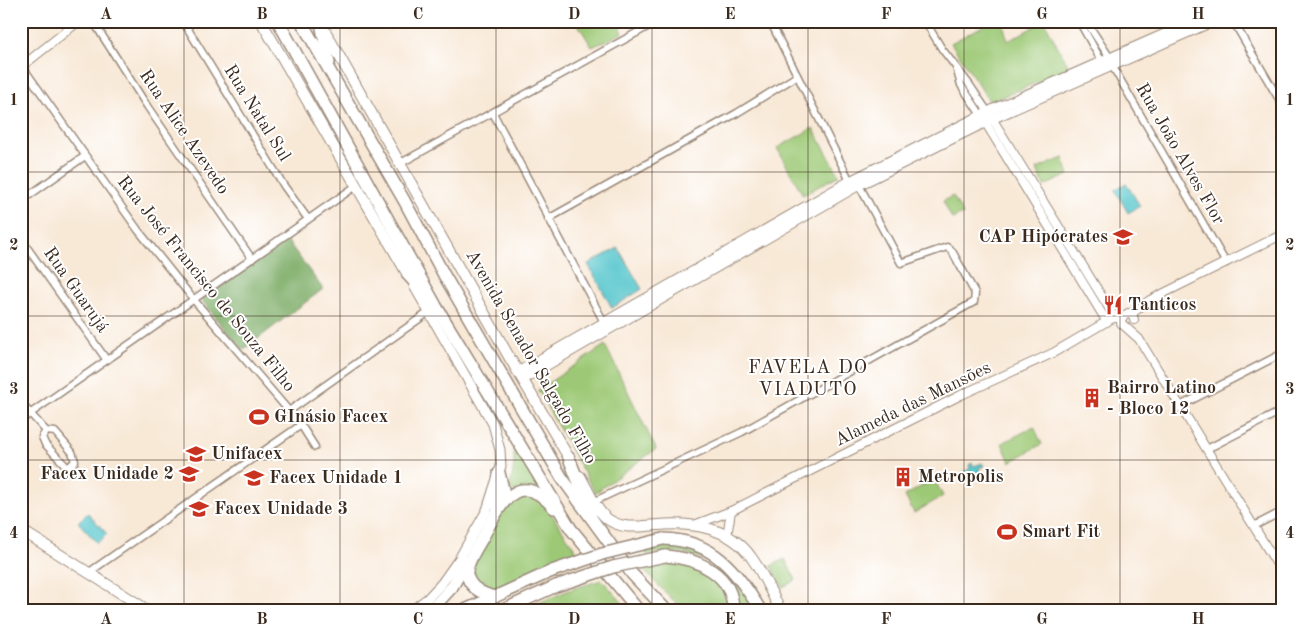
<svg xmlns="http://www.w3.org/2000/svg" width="1304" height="632" viewBox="0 0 1304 632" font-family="'Old Standard TT',serif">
<rect width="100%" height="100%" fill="#fff"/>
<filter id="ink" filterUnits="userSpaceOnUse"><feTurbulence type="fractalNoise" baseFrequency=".02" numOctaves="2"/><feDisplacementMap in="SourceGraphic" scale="10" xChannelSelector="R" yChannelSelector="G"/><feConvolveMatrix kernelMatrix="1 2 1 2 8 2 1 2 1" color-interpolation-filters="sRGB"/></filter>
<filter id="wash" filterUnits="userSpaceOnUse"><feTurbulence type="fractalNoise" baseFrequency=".0096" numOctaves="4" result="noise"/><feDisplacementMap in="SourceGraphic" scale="20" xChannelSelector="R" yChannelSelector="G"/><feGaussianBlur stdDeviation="1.12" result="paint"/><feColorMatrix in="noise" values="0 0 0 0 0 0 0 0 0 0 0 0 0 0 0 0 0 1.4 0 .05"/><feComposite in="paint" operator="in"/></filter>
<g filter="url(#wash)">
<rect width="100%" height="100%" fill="#f8e8d6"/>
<g fill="#9dc976" stroke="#6c7a4a">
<polygon points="576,21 618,21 623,33 592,47"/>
<polygon points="992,21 1002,21 1008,41 1044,21 1070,69 990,102 951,43"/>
<polygon points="813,128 839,175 803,195 777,148"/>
<polygon points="1063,158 1069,175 1044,186 1037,169"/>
<polygon points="953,196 963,214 952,219 943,201"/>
<polygon points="605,345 656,449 595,493 538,390"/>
<polygon points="1034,427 1042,444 1010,462 1002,443"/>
<path d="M510,434L543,492L508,491C515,471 516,454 510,434Z"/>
<polygon points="934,479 943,496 914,513 905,496"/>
<path d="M527,493L541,499L580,556L497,590C482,588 473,582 473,566L506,502Z"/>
<path d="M669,546C719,552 729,573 757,611H740C736,562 689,546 647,555L645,550Z"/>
<polygon points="785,559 796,580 783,587 771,566"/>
<path d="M679,561C706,568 727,583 729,611H684L641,568L661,562Z"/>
<polygon points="602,580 630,611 519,611 572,589"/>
</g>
<polygon fill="#7ead67" stroke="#5c6c42" points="286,239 323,289 243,350 201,300"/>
<g fill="#59c7cd" stroke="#4a7876">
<polygon points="1126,183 1140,206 1128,213 1115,190"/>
<polygon points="618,248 642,289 612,308 588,264"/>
<polygon points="972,463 974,466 982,463 984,466 979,468 980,472 970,476 969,474 964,475 962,473 970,469 969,465"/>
<polygon points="88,513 107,534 97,543 78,522"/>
</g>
</g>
<g filter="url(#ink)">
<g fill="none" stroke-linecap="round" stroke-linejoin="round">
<defs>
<g id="minor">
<polyline points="93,21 147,106 252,259"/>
<polyline points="183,21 284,186 308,219"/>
<polyline points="770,21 850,181"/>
<polyline points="925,21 942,49 969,84 988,112"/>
<polyline points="1079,21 1102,62"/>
<polyline points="1086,21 1110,58"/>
<polyline points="1233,21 1283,106"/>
<polyline points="1110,62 1226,263"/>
<polyline points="22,66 138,230 194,300 301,425 315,447"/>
<polyline points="957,71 961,85 981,115"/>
<polyline points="493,113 606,326"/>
<polyline points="401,163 658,21"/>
<polyline points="21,201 85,156"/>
<polyline points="548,219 737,113 797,76"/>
<polyline points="21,239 106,359"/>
<polyline points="21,403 46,431 42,437 45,444 68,468 75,461 72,452 55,432 46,431"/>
<polyline points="1180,406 1283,353"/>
<polyline points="289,411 429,312"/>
<polyline points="21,420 356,186"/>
<polyline points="1207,449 1283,410"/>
<polyline points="595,501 742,432 974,302 975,293 952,251 947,247 901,263 859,185"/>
<polyline points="1254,526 1283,511"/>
<polyline points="88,573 301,425"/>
</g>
<g id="tertiary">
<polyline points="21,67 79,21"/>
<polyline points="990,115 1115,318"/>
<polyline points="982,117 1107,322"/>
<polyline points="1131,314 1150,300 1283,234"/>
<polyline points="1134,320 1133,316 1128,313 1121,319 1121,323 1139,339 1283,574"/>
<polyline points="694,525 731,511 961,395 1053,353 1111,319 1122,316"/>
<polyline points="727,536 731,511"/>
</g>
<g id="secondary">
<polyline points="518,372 850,181 996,108 1194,21"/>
<polyline points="523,379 859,185 992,119 1214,21"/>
<polyline points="411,611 428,598 442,583 459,559 487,510 501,466 500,450 493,424 414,286"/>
</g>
<g id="primary">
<polyline points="261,21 408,275"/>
<polyline points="324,29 508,355 572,463"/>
<path d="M580,476C588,489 596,512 609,520C624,530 641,526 658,525C691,522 730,527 751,557C763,573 771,593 781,611"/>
<polyline points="21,530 149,611"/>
</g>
<g id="trunk">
<polyline points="278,21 436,306 571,529 639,611"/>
<polyline points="301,21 405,202 444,275 562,478 632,574 667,611"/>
<polyline points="321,23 329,63"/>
<polyline points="408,275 422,290"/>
<polyline points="569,458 591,514"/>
<polyline points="495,504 503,489 499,473"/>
<path d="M663,539C714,540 736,571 761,611"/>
<path d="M665,556C697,558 734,574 733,611"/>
<path d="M495,597C483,594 469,588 467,574C466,562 479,545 484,535C501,504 518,467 554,508"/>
<polyline points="430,611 452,587 467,561"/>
<polyline points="463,611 552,571"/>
<polyline points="501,611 556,586"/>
</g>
</defs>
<use href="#minor" stroke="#9a897a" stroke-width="9"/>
<use href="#tertiary" stroke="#9a897a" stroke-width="10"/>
<use href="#secondary" stroke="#9a897a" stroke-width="11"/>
<use href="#primary" stroke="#9a897a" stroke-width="12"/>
<use href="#trunk" stroke="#9a897a" stroke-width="14"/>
<use href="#minor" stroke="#fff" stroke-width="6"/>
<use href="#tertiary" stroke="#fff" stroke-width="8"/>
<use href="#secondary" stroke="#fff" stroke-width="9"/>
<use href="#primary" stroke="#fff" stroke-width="10"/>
<use href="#trunk" stroke="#fff" stroke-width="11"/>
<defs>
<g id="trunk-bridge">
<polyline points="552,571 602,554 663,539"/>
<polyline points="556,586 613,567 665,556"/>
</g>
</defs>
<use href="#trunk-bridge" stroke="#9a897a" stroke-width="14" stroke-linecap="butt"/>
<use href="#trunk-bridge" stroke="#fff" stroke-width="11"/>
</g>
</g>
<path fill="none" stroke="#3b2a1e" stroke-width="1" stroke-opacity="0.55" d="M184,21V611M340,21V611M496,21V611M652,21V611M808,21V611M964,21V611M1120,21V611M21,172H1283M21,316H1283M21,460H1283"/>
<defs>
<symbol id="school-bare" viewBox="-9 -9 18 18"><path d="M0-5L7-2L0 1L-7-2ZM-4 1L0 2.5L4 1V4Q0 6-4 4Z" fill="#c8321e" stroke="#fff" stroke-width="2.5" paint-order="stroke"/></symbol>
<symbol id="restaurant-bare" viewBox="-9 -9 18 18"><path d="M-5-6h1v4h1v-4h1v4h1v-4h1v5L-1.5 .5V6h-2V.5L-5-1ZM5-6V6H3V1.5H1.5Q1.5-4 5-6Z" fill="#c8321e" stroke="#fff" stroke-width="2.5" paint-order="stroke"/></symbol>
<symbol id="building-bare" viewBox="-9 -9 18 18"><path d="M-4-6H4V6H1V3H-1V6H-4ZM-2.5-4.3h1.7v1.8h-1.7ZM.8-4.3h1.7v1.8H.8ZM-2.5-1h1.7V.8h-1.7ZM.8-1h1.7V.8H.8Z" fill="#c8321e" stroke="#fff" stroke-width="2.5" paint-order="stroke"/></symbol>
<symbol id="stadium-bare" viewBox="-9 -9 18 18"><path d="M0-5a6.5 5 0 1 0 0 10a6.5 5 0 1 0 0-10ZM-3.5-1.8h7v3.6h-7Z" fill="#c8321e" stroke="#fff" stroke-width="2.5" paint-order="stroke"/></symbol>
<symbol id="university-bare" viewBox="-9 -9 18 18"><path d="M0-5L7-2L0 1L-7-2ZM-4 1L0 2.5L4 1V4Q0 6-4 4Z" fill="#c8321e" stroke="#fff" stroke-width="2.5" paint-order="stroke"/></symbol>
</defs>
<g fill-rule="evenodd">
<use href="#school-bare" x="1109" y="223" width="28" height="28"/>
<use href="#restaurant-bare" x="1099" y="291" width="28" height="28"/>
<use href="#building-bare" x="1078" y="384" width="28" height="28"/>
<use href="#stadium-bare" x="245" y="403" width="28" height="28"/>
<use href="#university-bare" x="182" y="440" width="28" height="28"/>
<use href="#school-bare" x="175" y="460" width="28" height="28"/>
<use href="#building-bare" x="889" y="463" width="28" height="28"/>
<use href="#school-bare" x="240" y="464" width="28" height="28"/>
<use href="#school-bare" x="185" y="495" width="28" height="28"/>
<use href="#stadium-bare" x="993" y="518" width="28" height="28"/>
</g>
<g text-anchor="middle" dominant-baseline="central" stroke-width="4" stroke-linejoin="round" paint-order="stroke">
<g font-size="18" fill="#3b2a1e" stroke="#fff">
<text transform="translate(257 113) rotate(58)">Rua Natal Sul</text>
<text transform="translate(184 132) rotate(56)">Rua Alice Azevedo</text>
<text transform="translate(1180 154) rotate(60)">Rua João Alves Flor</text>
<text transform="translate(206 284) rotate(51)">Rua José Francisco de Souza Filho</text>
<text transform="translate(76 290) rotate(55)">Rua Guarujá</text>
<text transform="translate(531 357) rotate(60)">Avenida Senador Salgado Filho</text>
<text transform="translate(913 404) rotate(-26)">Alameda das Mansões</text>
</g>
<g font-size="18" font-weight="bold" fill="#3b2a1e" stroke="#fff" text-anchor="start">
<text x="1108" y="237" text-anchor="end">CAP Hipócrates</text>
<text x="1128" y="305">Tanticos</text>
<text x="1107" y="388">Bairro Latino<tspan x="1107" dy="21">- Bloco 12</tspan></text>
<text x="274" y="417">GInásio Facex</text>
<text x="211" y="454">Unifacex</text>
<text x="174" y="474" text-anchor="end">Facex Unidade 2</text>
<text x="918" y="477">Metropolis</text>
<text x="269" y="478">Facex Unidade 1</text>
<text x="214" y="509">Facex Unidade 3</text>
<text x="1022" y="532">Smart Fit</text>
</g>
<g font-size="19" letter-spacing="1" fill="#3b2a1e" stroke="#fff">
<text x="808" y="368">FAVELA DO<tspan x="808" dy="22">VIADUTO</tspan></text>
</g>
</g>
<rect width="1304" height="632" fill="none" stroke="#fff" stroke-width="55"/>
<rect x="28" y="28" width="1248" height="576" fill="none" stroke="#3b2a1e" stroke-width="2"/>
<g font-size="16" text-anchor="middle" font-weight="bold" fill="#3b2a1e">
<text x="106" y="19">A</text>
<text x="262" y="19">B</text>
<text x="418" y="19">C</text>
<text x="574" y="19">D</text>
<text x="730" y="19">E</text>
<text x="886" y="19">F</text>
<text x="1042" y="19">G</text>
<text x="1198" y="19">H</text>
<text x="14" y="105">1</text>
<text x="1290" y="105">1</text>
<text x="14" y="250">2</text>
<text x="1290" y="250">2</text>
<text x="14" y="394">3</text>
<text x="1290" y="394">3</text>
<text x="14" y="538">4</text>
<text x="1290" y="538">4</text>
<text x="106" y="624">A</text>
<text x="262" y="624">B</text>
<text x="418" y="624">C</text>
<text x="574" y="624">D</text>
<text x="730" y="624">E</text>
<text x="886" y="624">F</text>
<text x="1042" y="624">G</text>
<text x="1198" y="624">H</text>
</g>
</svg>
